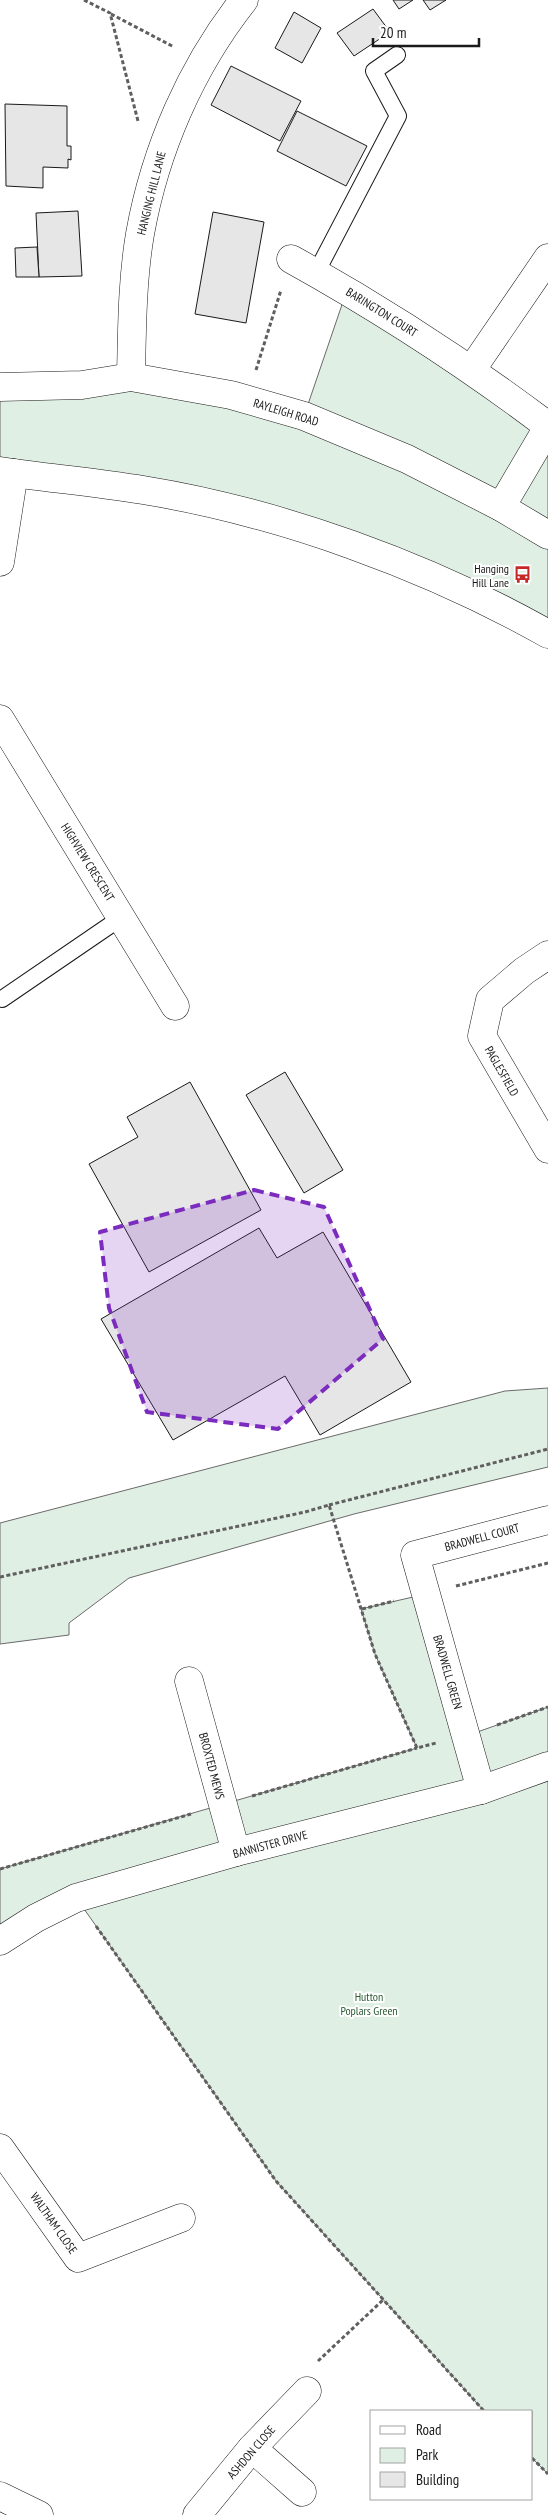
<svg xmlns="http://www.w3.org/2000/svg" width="548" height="2515" viewBox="0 0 548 2515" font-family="'PT Sans Narrow',sans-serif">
<rect width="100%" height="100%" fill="#fff"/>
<g fill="#e0efe3" stroke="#6a6a6a">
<polygon points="347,290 548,426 548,634 359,548 0,471 0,387 131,377 304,416"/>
<polygon points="548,1388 548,1467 354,1514 129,1578 69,1623 69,1635 0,1644 0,1523 505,1391"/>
<polygon points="426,1594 466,1736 548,1707 548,2474 532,2458 532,2411 484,2411 276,2181 77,1899 0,1941 0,1869 417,1748 375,1654 361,1609"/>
</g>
<g fill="#e6e6e6" stroke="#1a1a1a">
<polygon points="393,0 413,0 399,9"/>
<polygon points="423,0 446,0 430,10"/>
<polygon points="373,9 390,32 354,56 337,33"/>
<polygon points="294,12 321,28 302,63 275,48"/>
<polygon points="231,66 301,101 280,141 211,105"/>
<polygon points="5,104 67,106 67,146 71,146 71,160 68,159 68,168 43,167 43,188 6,186"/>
<polygon points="297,111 367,146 346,186 277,151"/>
<polygon points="78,211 82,276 39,277 36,213"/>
<polygon points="213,212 264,222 246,323 195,314"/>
<polygon points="37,247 39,277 16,277 15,248"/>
<polygon points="285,1072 343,1170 304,1193 246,1095"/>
<polygon points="190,1082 261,1210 149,1272 89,1164 138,1137 127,1117"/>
<polygon points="259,1228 277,1258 323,1232 411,1382 320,1435 285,1376 173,1440 101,1319"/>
</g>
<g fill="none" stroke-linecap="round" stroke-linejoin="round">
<defs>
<g id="service">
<polyline points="316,273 398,116 374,71 397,55"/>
<polyline points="2,999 122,917"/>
</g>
<g id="minor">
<path d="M291,259C381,309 466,364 548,426"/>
<polyline points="472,369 548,258"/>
<path d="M0,471C47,478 95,482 143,490C279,512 428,566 548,634"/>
<polyline points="501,507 548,427"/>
<polyline points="0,562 14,473"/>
<polyline points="0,719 175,1006"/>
<polyline points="548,955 524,971 490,1000 482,1036 548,1149"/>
<polyline points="189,1681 236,1852"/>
<polyline points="481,1790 415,1555 548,1520"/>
<polyline points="0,1941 36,1918 76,1898 236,1852 481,1790 548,1766"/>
<polyline points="0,2148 78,2258 181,2218"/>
<polyline points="252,2448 302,2492"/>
<polyline points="0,2496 39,2515"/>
<polyline points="197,2515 252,2448 307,2391"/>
</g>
<path id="tertiary" d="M131,377C132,330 132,281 140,234C155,150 191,67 244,0"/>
<polyline id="primary" points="0,387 82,385 131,377 231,395 304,416 407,459 501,507 548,535"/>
</defs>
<use href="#service" stroke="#1a1a1a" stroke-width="18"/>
<use href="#minor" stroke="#1a1a1a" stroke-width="29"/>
<use href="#tertiary" stroke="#1a1a1a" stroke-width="29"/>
<use href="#primary" stroke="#1a1a1a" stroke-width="29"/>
<g stroke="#5f5f5f" stroke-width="3" stroke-dasharray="4 2.5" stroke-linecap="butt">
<polyline points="84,0 110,13 138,121"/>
<polyline points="111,14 174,47"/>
<polyline points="256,370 281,290"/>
<polyline points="329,1505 548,1449"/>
<polyline points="0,1577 305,1512 329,1505 375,1654 417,1748 436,1743"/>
<polyline points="456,1586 548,1563"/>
<polyline points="362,1609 394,1601"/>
<polyline points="497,1725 548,1707"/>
<polyline points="252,1796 417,1748"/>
<polyline points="0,1869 191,1814"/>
<polyline points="96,1926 276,2181 484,2411"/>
<polyline points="318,2361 383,2300"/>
<polyline points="532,2458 548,2474"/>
</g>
<use href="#service" stroke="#fff" stroke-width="16"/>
<use href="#minor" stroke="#fff" stroke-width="28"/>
<use href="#tertiary" stroke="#fff" stroke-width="28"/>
<use href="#primary" stroke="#fff" stroke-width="28"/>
</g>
<path fill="#7b2cbf" fill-opacity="0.2" stroke="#7b2cbf" stroke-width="4" stroke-dasharray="10 6" stroke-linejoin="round" d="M254,1190L324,1207L383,1339L278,1429L147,1412L109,1308L100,1232Z"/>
<defs>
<symbol id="bus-bare" viewBox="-9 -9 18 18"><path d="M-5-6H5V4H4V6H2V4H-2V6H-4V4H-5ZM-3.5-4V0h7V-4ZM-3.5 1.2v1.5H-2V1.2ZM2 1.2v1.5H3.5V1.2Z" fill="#c62828" stroke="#fff" stroke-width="2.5" paint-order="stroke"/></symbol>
</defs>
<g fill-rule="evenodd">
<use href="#bus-bare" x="510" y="562" width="25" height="25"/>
</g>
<g text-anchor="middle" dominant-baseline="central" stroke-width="4" stroke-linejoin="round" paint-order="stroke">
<g font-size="12" fill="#1a1a1a" stroke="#fff">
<text transform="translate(151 193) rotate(-76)">HANGING HILL LANE</text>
<text transform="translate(382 312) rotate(32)">BARINGTON COURT</text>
<text transform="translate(286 412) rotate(17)">RAYLEIGH ROAD</text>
<text transform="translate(88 862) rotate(58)">HIGHVIEW CRESCENT</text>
<text transform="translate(502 1071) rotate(60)">PAGLESFIELD</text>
<text transform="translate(482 1537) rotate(-15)">BRADWELL COURT</text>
<text transform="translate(448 1672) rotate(74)">BRADWELL GREEN</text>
<text transform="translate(212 1766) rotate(75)">BROXTED MEWS</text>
<text transform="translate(270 1844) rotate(-15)">BANNISTER DRIVE</text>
<text transform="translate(54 2223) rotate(55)">WALTHAM CLOSE</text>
<text transform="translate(251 2452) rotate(-49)">ASHDON CLOSE</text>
</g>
<g font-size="12" fill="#1a1a1a" stroke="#fff" text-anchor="end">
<text x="509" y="568">Hanging<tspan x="509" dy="14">Hill Lane</tspan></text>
</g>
<g font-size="12" fill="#2b5a34" stroke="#fff">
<text x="369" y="1996">Hutton<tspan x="369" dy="14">Poplars Green</tspan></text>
</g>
</g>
<rect x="370" y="2410" width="162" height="90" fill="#ffffff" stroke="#a3a3a3"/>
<rect x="380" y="2426" width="25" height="8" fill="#ffffff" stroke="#a3a3a3"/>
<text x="416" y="2435" font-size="15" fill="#1a1a1a">Road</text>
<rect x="380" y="2448" width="25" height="15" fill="#e0efe3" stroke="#a3a3a3"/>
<text x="416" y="2460" font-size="15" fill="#1a1a1a">Park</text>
<rect x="380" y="2472" width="25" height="15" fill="#e6e6e6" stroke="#a3a3a3"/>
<text x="416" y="2485" font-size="15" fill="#1a1a1a">Building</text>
<path d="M373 38v8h106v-8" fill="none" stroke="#1a1a1a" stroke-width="2.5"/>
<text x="380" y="38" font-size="15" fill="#1a1a1a" stroke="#ffffff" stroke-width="4" paint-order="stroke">20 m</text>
</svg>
